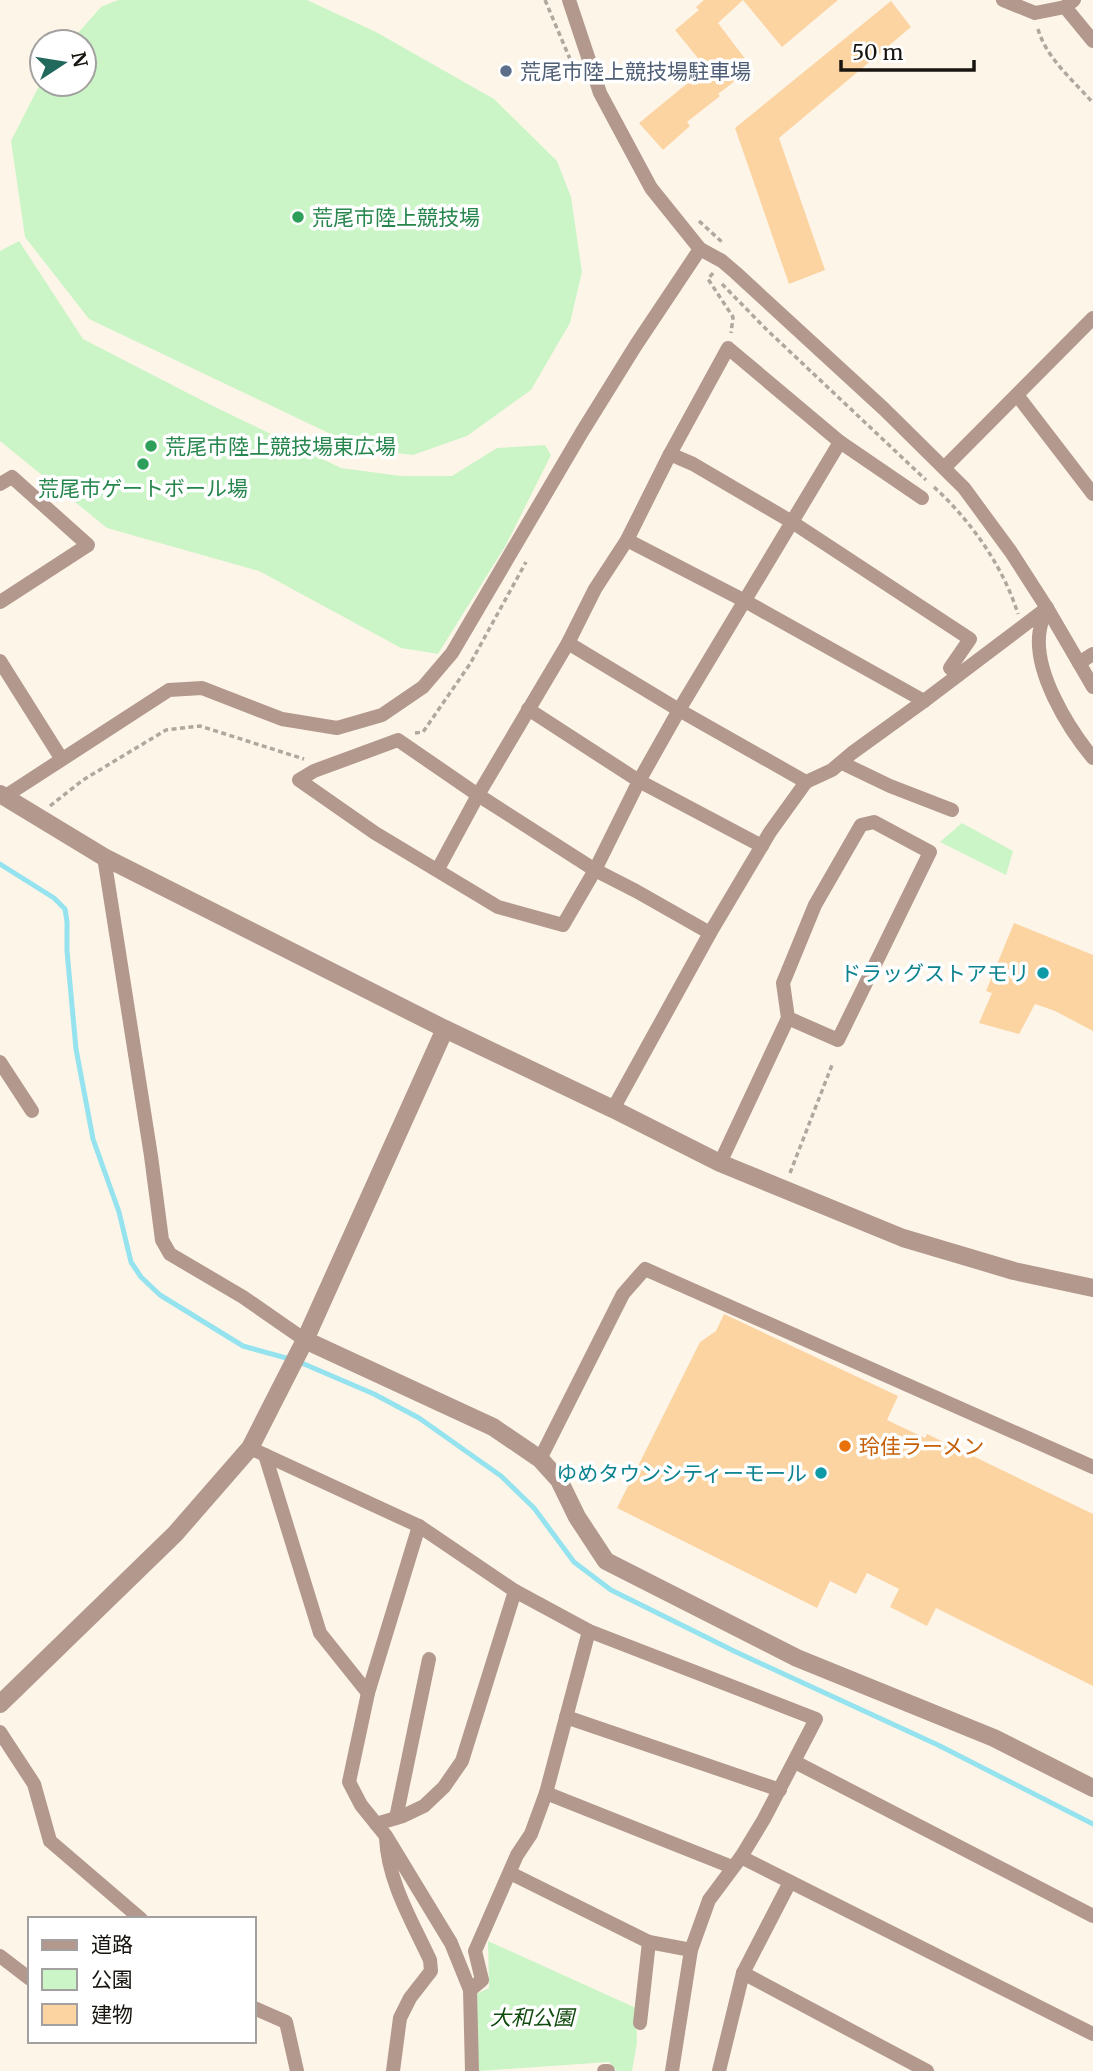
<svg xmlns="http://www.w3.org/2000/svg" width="1093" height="2071" viewBox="0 0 1093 2071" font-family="Merriweather,'Noto Sans JP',serif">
<rect width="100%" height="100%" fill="#fef5e9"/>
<g fill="#cbf5c7">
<polygon points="118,0 307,0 376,32 494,99 557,161 571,197 582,272 570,323 531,390 467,436 413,455 362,449 89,319 25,237 11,141 42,80 42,84 84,84 84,42 70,42 101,7"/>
<polygon points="19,241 83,339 213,406 341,468 401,476 452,476 497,448 545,445 551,455 506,545 438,654 401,648 259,571 107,528 0,441 0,251"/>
<polygon points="962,823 1013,851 1006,875 940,842"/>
<polygon points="488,1941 636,2008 637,2043 632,2071 617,2071 609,2062 479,2071 474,1995 489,1988"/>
</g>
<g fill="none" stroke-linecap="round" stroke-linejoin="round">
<polyline stroke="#94e3ee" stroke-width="5" points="0,864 54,898 65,909 67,922 67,951 76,1049 93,1139 119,1212 131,1262 141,1277 160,1295 243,1346 297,1361 374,1394 419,1418 501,1476 534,1508 574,1562 611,1590 736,1652 938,1745 1093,1824"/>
</g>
<g fill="#fcd4a2">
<polygon points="704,0 838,0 782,47 743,0 718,23 752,68 718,94 720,96 687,122 690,126 663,150 639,123 706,68 675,30 699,10 696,7"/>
<polygon points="891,1 911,27 779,138 825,270 789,284 735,128"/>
<polygon points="1014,923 1093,955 1093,1031 1055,1011 1035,1004 1019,1034 979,1023 992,993 986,991"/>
<polygon points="724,1314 898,1396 887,1420 925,1438 927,1434 1093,1514 1093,1686 936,1608 927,1626 890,1607 899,1589 867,1573 856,1594 830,1581 817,1608 617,1508 700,1342 716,1331"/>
</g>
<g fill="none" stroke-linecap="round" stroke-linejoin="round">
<g stroke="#afa89f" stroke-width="3.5" stroke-dasharray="5 3.5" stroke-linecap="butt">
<polyline points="545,0 570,59"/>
<path d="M1038,29C1046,58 1074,81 1093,103"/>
<polyline points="699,221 722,242"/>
<polyline points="713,273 708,279 733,317 731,333"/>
<polyline points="722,284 766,329 926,480"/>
<path d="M934,487C971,521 1003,566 1018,614"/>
<polyline points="415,733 423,732 470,664 526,562"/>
<polyline points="50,806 83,780 166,730 200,726 304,759"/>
<polyline points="790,1173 832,1065"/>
</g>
<g stroke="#b3988e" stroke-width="14">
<polyline points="569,0 600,93 651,188 700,249 722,261 736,273 884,409 964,488 1011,552 1047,608 1093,687"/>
<polyline points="1003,0 1035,13 1065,7"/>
<polyline points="1074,0 1065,7 1093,41"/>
<polyline points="1017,395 1093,494"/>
<polyline points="670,454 693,464 792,522 970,639 950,668 958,675"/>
<polyline points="945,467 1093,318"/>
<polyline points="0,484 12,477 88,545 0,602"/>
<polyline points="627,540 745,601 924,701"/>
<path d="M1047,608C1045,614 1041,622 1040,629C1032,670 1068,728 1093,758"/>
<polyline points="568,643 679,710 806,782"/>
<polyline points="0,661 61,758"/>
<polyline points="1079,663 1093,654"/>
<polyline points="528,709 639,781 762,846"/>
<polyline points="842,763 890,786 952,810"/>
<polyline points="4,797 169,690 202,688 282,719 337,728 382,715 423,687 452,653 582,432 636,345 700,249"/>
<polyline points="104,857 151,1156 162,1240 170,1254 243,1297 305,1340"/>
<polyline points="438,869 478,795 398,740 314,771 299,780 375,833 498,907 563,925 595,870 639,781 679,710 840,442"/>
<polyline points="710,933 636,891 595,870 478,795 568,643 595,589 627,540 670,454 728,348 840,442 922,498"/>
<polyline points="0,1062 32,1111"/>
<polyline points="613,1109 710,933 770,832 806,782 832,770 852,753 924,701 1047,608"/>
<polyline points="720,1163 788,1018 783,983 815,905 861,825 874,822 930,852 838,1040 788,1018"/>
<polyline points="250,1448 419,1526 515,1591 589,1631 816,1719 764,1819 741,1857 709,1900 691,1950 649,1942 510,1873"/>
<polyline points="265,1455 320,1633 368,1693"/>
<polyline points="540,1459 623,1294 645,1269 1093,1467"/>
<polyline points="419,1526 368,1693 349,1782 361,1805 386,1836 451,1943 470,1990 472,2071"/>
<polyline points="566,1717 780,1790"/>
<polyline points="0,1732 34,1784 50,1841 141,1919"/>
<polyline points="795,1762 1093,1916"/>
<polyline points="546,1793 732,1867"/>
<polyline points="396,1818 429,1659"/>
<polyline points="376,1824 403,1816 424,1806 444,1787 462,1761 515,1591"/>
<path d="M386,1838C388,1882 412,1921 430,1960L431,1971L410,1998L400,2018L393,2071"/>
<polyline points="741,1857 1093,2034"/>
<polyline points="0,1956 30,1979"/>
<polyline points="743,1973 927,2071"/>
<polyline points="470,1990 482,1980 475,1951 517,1855 531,1834 546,1793 589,1631"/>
<polyline points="254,2008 286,2022 297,2071"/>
<polyline points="640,2023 649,1942"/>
<polyline points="604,2071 608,2071"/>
<polyline points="672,2071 691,1950"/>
<polyline points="719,2071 743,1973 790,1882"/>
</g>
<g stroke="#b3988e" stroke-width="18">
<polyline points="0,794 104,857 445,1029 613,1109 720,1163 903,1238 1014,1271 1093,1288"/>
<polyline points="305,1340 493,1427 540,1459 559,1480 577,1517 606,1561 797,1658 994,1738 1093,1788"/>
<polyline points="0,1704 175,1534 250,1448 305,1340 445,1029"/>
</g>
</g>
<circle fill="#5c6f8a" stroke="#fff" stroke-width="2.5" cx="506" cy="71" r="7"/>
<g fill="#2e9e5b" stroke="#fff" stroke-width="2.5">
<circle cx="298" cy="217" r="7"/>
<circle cx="151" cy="446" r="7"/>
<circle cx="143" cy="464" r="7"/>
</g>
<g fill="#0f9aa8" stroke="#fff" stroke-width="2.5">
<circle cx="1043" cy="973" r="7"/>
<circle cx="821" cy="1473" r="7"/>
</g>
<circle fill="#e8710a" stroke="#fff" stroke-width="2.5" cx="845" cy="1446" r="7"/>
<g text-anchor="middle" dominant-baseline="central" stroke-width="7" stroke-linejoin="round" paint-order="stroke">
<g font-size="21" fill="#4e5e75" stroke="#fff" text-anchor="start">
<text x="520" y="71">荒尾市陸上競技場駐車場</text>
</g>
<g font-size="21" fill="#27864d" stroke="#fff" text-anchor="start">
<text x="312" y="217">荒尾市陸上競技場</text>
<text x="165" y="446">荒尾市陸上競技場東広場</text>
<text x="143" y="488" text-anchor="middle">荒尾市ゲートボール場</text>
</g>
<g font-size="21" fill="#0d838f" stroke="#fff" text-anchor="end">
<text x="1029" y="973">ドラッグストアモリ</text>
<text x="807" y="1473">ゆめタウンシティーモール</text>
</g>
<g font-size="21" fill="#c56008" stroke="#fff" text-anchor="start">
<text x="859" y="1446">玲佳ラーメン</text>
</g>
<g font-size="21" font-style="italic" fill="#104b0e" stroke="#fff">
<text x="532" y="2017">大和公園</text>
</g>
</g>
<rect x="28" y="1917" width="228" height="126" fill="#ffffff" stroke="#a3a19f" stroke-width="2"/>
<rect x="42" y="1940" width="35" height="10" fill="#b3988e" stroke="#a3a19f" stroke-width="2"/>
<text x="91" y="1952" font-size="21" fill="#18140f">道路</text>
<rect x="42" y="1969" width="35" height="21" fill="#cbf5c7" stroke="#a3a19f" stroke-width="2"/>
<text x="91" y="1987" font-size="21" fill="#18140f">公園</text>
<rect x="42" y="2004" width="35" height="21" fill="#fcd4a2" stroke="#a3a19f" stroke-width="2"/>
<text x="91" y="2022" font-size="21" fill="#18140f">建物</text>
<g transform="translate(63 63) rotate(78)"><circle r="33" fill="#ffffff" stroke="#a3a19f" stroke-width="2"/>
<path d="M0-5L12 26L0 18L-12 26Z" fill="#21685d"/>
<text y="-10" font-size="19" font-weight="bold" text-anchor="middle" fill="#18140f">N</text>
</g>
<path d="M841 60v10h133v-10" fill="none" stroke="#18140f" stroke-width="3.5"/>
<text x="852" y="60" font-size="21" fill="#18140f" stroke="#ffffff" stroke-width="5" paint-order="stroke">50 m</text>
</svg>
